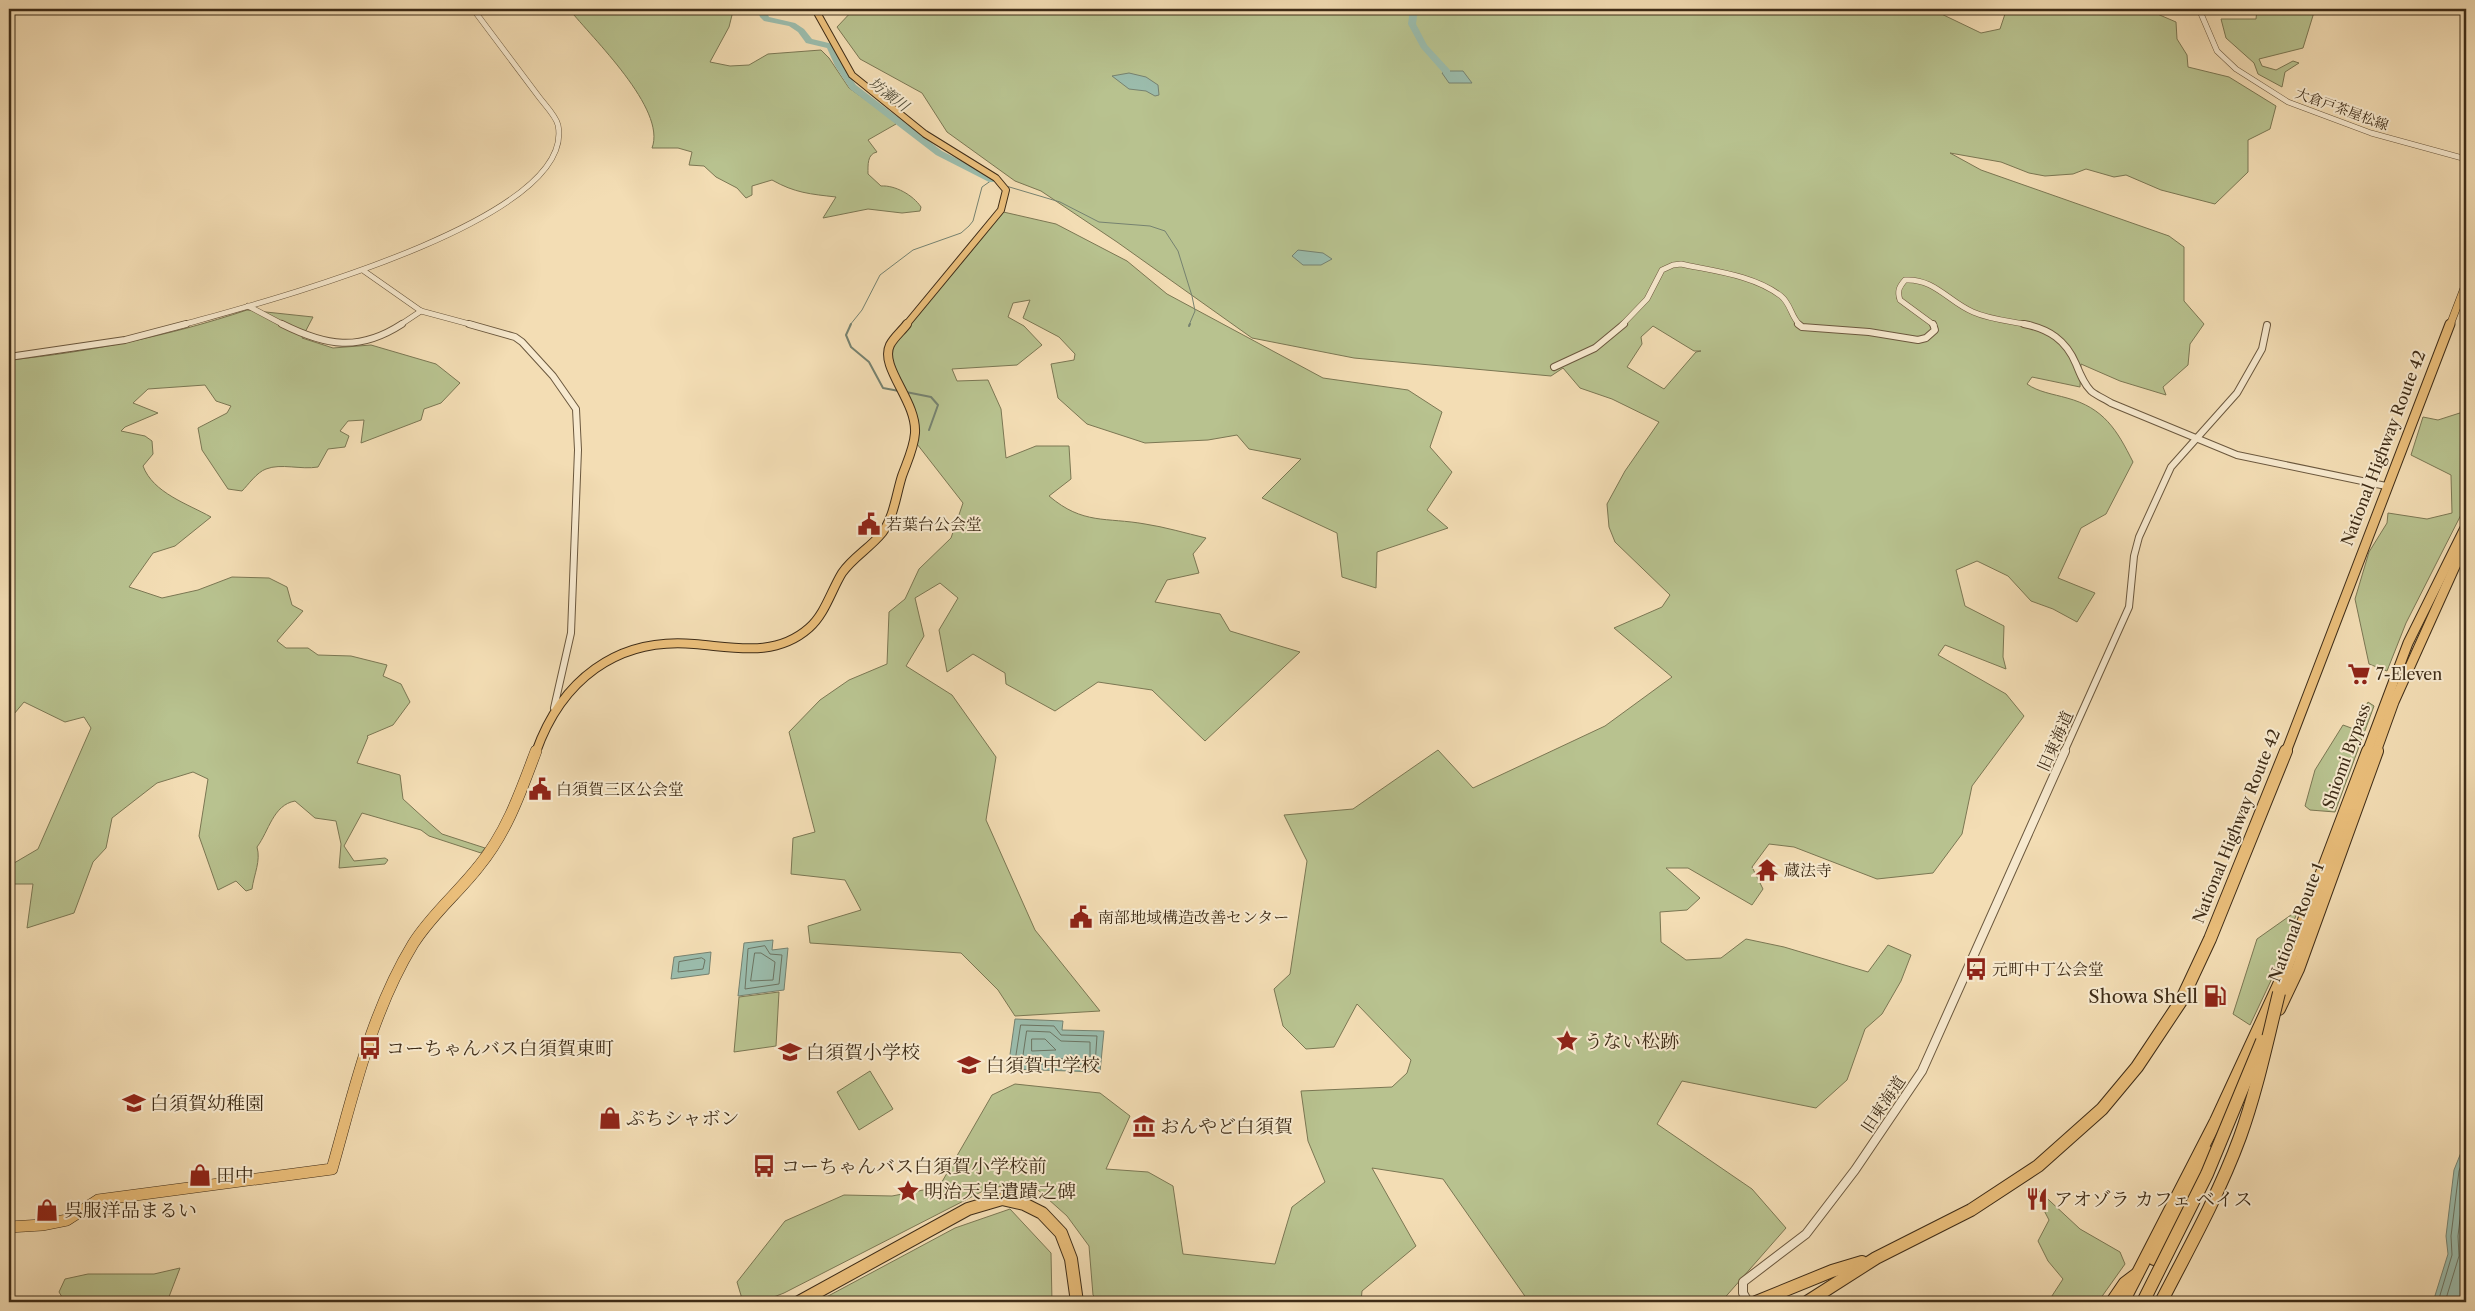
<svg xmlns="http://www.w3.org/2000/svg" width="2475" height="1311" viewBox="0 0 2475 1311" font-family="'Libre Caslon Text','Noto Serif JP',serif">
<rect width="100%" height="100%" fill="#f3ddb4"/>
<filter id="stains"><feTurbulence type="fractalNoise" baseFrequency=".004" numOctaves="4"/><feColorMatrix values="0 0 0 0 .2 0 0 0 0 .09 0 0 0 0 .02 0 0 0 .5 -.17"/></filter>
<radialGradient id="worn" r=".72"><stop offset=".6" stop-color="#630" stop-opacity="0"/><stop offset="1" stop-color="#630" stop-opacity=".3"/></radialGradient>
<g fill="#b8c28f" stroke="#7b7753" fill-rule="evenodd">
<path d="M569,9H727L733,11L729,27L710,62L730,66L749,65L768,54L821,50L829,58L849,88L894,120L896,124L868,140L877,152C867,154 868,165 868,174L881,186C895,185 913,195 921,207L920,211L902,213L868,209L823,218L836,197C810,194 795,193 772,180L752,186V195L746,198L737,188L716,177L704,166L689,165L692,152L678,148H652C667,109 592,38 569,9Z"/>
<path d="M854,9H1931L1981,33L2000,29L2005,14L1998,9H2148V10L2176,22L2177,39L2187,55L2188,67L2229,77L2276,106L2270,129L2248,140V172L2215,204L2161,190L2126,175L2114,177L2086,169L2073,174L2045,176L2029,173L2001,162L1950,153L1981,170L2169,236L2184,247V301L2204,324L2190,344L2188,365L2163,387L2166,395L2120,381L2081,364L2080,387L2032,377L2027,384C2038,392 2053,394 2067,398C2104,408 2117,430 2133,462L2106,514L2081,528L2058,578L2095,593L2077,622L2053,609L2031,601L2008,576L1977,561L1956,570L1965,606L2004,626L2003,657L2006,669L1945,645L1938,655L2006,694L2024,716L1972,786L1962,834L1933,873L1877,879L1794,847L1769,844L1752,867L1763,889L1752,905L1688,868H1666L1700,898L1687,910L1660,912L1661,942L1686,960L1721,958L1746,939L1784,947L1868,972L1888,945L1911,955L1901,981L1882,1014L1865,1029L1847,1080L1816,1108L1682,1081L1657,1124L1752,1189L1786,1228L1721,1302H1529L1443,1179L1372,1168L1416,1246L1362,1291L1361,1302H1100L1093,1295L1089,1246L1067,1216L1038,1190L1011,1184L985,1190L784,1293L761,1302H743L737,1282L785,1221L844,1195L892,1196L939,1187L992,1095L1015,1084L1100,1093L1130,1116L1106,1169L1148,1172L1173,1186L1183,1254L1275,1264L1292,1207L1325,1182L1308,1141L1301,1091L1392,1087L1407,1073L1411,1060L1357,1004L1334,1047L1306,1049L1283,1026L1274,989L1290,974L1307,861L1284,815L1353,809L1438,750L1473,788L1605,726L1672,677L1614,628L1662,607L1670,595L1615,542L1609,527L1607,504L1625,471L1659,422L1612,399L1580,388L1563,368L1551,376L1354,358L1252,338L1117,242L1041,191L1015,181L947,132L922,93L860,59L837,27ZM1653,326L1694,351H1701L1696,352L1664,389L1627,367L1642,344L1641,337Z"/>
<polygon points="2257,9 2315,9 2303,48 2259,59 2262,66 2276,70 2293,61 2299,63 2285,72 2282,87 2258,74 2254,63 2226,38 2221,19 2256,19"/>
<path d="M999,211L1056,224L1127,261L1167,294L1323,378L1408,390L1442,412L1430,447L1452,472L1427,510L1448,528L1377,552L1376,588L1342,577L1337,533L1262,498L1301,459L1249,449L1237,435L1208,440L1145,443L1087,424L1058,398L1051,364L1074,360L1075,354L1059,337L1023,318L1030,300L1013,303L1008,317L1024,326L1042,345L1017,365L952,369L957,381L988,380L1001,409L1006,458L1036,446H1069L1071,479L1049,496C1083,525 1106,517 1145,524C1165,527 1185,533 1206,538L1193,554L1199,573L1167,580L1155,602L1220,614L1230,631L1300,652L1205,741L1152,690L1098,682L1055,711L1006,684L1005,673L973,654L947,672L939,630L958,598L940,583L915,598L924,636L906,666L952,695L996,757L986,820L1035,930L1100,1011L1015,1016L998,990L961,953L810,943L808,926L861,910L845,880L791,874L793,838L815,832L789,732L820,700L849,680L887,664L889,612L905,599L919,569L951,538L963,503L917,444L889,348Z"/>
<path d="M247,310L313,317L302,338L333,348L371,345L436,364L460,383L441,403L424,409L421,420L361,443L364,420L348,421L340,431L349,436L345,447L328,449L318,467C301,470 281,463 266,469C257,472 248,485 242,491L228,489L202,450L198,428L227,413L231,406L216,401L205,385L148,389L133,403L158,413L125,427L121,431L145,436L152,441L153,454L143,466C153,493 188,504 211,517L175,546L153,553L129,587L162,598L198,590L232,577L269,578L287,587L292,605L303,611L277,641L286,648H308L318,655L351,656L387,665L383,676L401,684L410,702L393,725L367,736L368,737L357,763L400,775L403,799L426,820L442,834L485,848L481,853L429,836L421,830L362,813L344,846L354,861L385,858L388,860L385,864L339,868L341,844L336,821L315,818L295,801C273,805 269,831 257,847C261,861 254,874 252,889L246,891L236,881L218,890L199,836L208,779L193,772L157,783L112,818L106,848L93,862L74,913L27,928L33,884H11L9,866L38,849L91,728L84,717L65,722L24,702L9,720V360C90,352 169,336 247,310Z"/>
<polygon points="2466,411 2466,505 2406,623 2387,671 2369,664 2355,599 2369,552 2387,523 2388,513 2427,519 2452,513 2451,475 2411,455 2423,417 2438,420"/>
<polygon points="2368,702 2374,706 2335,812 2310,810 2305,806 2315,770 2343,725 2354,729"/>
<polygon points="2298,910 2275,972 2250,1025 2233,1014 2257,939"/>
<polygon points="779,992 776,1046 734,1052 739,997"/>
<polygon points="870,1071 893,1109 859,1130 837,1092"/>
<polygon points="2036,1188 2080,1229 2120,1252 2125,1264 2098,1302 2048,1302 2063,1279 2048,1261 2038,1241 2049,1220 2035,1193"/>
<polygon points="1010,1209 1051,1253 1052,1302 817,1302 955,1228"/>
<polygon points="180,1268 167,1302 65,1302 59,1292 65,1279 88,1274 154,1274"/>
</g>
<g fill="#9bbcac" stroke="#768270">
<polygon points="1448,71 1463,71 1472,83 1449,83 1442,73"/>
<polygon points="1129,73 1146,77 1158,85 1159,95 1155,96 1146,91 1129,89 1112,76"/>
<polygon points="1298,250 1323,253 1332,259 1321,265 1303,265 1292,256"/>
<polygon points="773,940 772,950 788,948 784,990 738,996 744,943"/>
<polygon points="711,952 709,974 671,979 674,957"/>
<polygon points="1015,1019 1063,1021 1062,1030 1104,1031 1100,1072 1008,1069"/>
<polygon points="2466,1140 2466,1302 2433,1302 2448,1254 2446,1236 2454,1170"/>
</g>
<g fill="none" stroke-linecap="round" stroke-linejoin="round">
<g stroke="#6c7462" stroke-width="1">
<polygon points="765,946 770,954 782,955 779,984 745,989 748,949"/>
<polygon points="755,953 761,953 775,962 773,980 751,981"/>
<polygon points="702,958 705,960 703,969 678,972 679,962"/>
<polygon points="1021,1025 1054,1026 1061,1035 1097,1036 1095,1065 1015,1064"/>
<polygon points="1027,1031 1050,1032 1061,1041 1090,1042 1090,1059 1023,1058"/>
<polygon points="1032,1039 1045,1039 1056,1050 1032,1051"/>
<polyline points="2438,1302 2452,1255 2451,1236 2459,1171 2466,1151"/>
<polyline points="2445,1302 2459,1256 2458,1236 2466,1168"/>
</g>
<g stroke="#768270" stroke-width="1">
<polyline points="1006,186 1060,202 1099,222 1150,226 1165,231 1178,251 1192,296 1195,311 1189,325"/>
<polyline points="850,325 862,310 880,275 913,250 961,233 969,226 973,221 982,187 992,180 997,183"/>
</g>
<g stroke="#768270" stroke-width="2">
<polyline points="851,324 846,335 851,347 869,362 883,388 899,391"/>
<polyline points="1189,326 1190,324"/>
<polyline points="906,392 931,397 938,405 929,430"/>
</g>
<g fill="#9bbcac" fill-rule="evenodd">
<polygon points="757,9 765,9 769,17 795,23 804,29 812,39 833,44 843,66 856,85 942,151 995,178 995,182 989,182 936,155 850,89 835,66 827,48 806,43 798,32 789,26 764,21 760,17"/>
<polygon points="1410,9 1418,9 1416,24 1427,45 1450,70 1450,74 1444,74 1421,48 1408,24"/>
</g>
<defs>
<g id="minor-far2">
<polyline points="2199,9 2217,51 2236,69 2288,102 2371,133 2466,159"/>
<polyline points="364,271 421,311 473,325"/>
<polyline points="248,306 284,325"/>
<path d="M182,325C252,305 578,222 558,125C556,116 545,105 539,97C517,68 495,38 473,9"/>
<polyline points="400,325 421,311"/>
<path d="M1622,325L1647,299L1662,270L1673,265L1681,264C1713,271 1754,275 1781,296C1791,304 1791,317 1800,325"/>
<path d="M1934,325L1900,300C1897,291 1899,287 1905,280C1934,278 1949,302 1973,312C1991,320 2011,321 2030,325"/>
</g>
<g id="minor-far1">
<path d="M282,324C326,346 359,352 402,324"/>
<polyline points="469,324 515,337 522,342 553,376 576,409 578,450 571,633 554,708"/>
<polyline points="1798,324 1802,327 1869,332 1918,340 1926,338 1935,330 1933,324"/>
<path d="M2024,324C2049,329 2066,340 2076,364C2080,374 2084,384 2091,391C2097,396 2105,399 2111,403L2237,455L2386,486"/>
<polyline points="9,357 125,340 186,324"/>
<polyline points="1554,367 1595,348 1624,324"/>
<polyline points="2064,752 2129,607 2134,556 2139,537 2171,467 2237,393 2262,349 2267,325"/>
</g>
<polyline id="minor" points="1748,1302 1743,1293 1743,1282 1806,1234 1855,1170 1922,1071 2065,751"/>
<polyline id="major-far2" points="815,9 852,75 925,134 996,178 1006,190 1001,210 906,325"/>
<path id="major-far1" d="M536,752C561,681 616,637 694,644C734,647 775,658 809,628C825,614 831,591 842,573C853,557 870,548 882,533C894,517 896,495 902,476C907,462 914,448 915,433C917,401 879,367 890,345C894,337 902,331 907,324"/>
<path id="major" d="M9,1227L42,1225L67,1220L98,1200L332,1169C354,1092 371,1013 413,944C431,915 458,893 479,866C507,832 521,791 536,751"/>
<polyline id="highway-far2" points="2450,325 2466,283"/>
<g id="highway-far1">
<polyline points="2286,752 2450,324"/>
<polyline points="2367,752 2408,643 2466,526"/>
<polyline points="2376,752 2394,702 2466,542"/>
</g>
<g id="highway">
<polyline points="2279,1009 2298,969 2377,751"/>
<polyline points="2154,1259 2208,1152"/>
<polyline points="799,1302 968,1209 1002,1199 1024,1204 1042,1213 1061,1233 1071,1259 1077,1302"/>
<polyline points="1756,1302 1832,1271 1862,1262"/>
<polyline points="1807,1302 1876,1258 1971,1210 2038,1166 2102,1109 2137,1067 2181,1001 2210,939 2286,751"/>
<polyline points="2112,1302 2125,1283 2137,1274"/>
<polyline points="2123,1302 2216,1121 2283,976 2368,751"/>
</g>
</defs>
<use href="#minor-far2" stroke="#6b583e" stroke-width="6"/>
<use href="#minor-far1" stroke="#6b583e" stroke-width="8"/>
<use href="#minor" stroke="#6b583e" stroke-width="10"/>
<use href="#major-far2" stroke="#3e2c17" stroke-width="8"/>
<use href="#major-far1" stroke="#3e2c17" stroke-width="10"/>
<use href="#major" stroke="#3e2c17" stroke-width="12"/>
<use href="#highway-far2" stroke="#3e2c17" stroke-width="8"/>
<use href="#highway-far1" stroke="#3e2c17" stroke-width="11"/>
<use href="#highway" stroke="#3e2c17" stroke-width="14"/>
<use href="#minor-far2" stroke="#f7e9ce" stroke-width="5"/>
<use href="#minor-far1" stroke="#f7e9ce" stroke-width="6"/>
<use href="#minor" stroke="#f7e9ce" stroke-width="8"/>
<use href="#major-far2" stroke="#eabe7a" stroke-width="6"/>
<use href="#major-far1" stroke="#eabe7a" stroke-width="8"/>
<use href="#major" stroke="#eabe7a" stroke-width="11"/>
<use href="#highway-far2" stroke="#eabe7a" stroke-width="7"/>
<use href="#highway-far1" stroke="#eabe7a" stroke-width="9"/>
<use href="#highway" stroke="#eabe7a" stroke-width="12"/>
<defs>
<g id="highway-bridge">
<polyline points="2143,1302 2207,1174 2262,1041"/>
<path d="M2161,1302C2189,1248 2219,1194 2240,1137C2257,1090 2267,1041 2279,993"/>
</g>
</defs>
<use href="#highway-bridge" stroke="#3e2c17" stroke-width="14" stroke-linecap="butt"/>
<use href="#highway-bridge" stroke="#eabe7a" stroke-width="12"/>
</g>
<defs>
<symbol id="civic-bare" viewBox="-9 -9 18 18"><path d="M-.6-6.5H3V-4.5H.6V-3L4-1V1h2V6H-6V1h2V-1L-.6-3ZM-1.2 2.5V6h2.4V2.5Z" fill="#8f2418" stroke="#f7e9ce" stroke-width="2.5" paint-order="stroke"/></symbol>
<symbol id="supermarket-bare" viewBox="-9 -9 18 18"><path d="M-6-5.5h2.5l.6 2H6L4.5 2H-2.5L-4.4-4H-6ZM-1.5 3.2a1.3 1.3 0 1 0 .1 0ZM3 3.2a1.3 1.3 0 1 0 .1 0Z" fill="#8f2418" stroke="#f7e9ce" stroke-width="2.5" paint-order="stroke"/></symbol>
<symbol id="temple-bare" viewBox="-9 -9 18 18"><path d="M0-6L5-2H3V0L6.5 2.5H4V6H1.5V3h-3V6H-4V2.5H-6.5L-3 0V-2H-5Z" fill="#8f2418" stroke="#f7e9ce" stroke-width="2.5" paint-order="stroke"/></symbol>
<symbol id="bus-bare" viewBox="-9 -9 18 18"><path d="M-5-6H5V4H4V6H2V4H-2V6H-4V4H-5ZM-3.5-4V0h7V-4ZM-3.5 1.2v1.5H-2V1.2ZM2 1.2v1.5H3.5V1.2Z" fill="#8f2418" stroke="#f7e9ce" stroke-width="2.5" paint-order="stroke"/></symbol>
<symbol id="fuel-bare" viewBox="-9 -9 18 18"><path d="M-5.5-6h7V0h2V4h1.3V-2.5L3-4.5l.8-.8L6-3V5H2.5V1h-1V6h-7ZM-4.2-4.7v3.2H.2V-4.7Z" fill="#8f2418" stroke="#f7e9ce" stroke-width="2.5" paint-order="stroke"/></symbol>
<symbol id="sight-bare" viewBox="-9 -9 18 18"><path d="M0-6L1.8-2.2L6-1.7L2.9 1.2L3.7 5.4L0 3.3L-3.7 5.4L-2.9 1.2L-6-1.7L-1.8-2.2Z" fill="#8f2418" stroke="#f7e9ce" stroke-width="2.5" paint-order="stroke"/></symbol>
<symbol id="school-bare" viewBox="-9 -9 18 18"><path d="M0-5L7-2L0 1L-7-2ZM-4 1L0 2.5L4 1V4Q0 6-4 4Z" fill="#8f2418" stroke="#f7e9ce" stroke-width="2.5" paint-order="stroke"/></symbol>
<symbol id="shop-bare" viewBox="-9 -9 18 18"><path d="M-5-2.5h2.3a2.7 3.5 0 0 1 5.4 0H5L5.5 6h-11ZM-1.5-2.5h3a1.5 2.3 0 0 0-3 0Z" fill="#8f2418" stroke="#f7e9ce" stroke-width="2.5" paint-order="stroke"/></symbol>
<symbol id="museum-bare" viewBox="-9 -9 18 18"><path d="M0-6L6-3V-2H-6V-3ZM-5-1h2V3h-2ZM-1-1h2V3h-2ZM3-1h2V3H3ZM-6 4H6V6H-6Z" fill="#8f2418" stroke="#f7e9ce" stroke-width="2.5" paint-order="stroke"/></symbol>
<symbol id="restaurant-bare" viewBox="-9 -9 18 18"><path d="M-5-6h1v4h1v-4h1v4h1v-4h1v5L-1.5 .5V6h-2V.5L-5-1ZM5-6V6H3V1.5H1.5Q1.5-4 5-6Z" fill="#8f2418" stroke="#f7e9ce" stroke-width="2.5" paint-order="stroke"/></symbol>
</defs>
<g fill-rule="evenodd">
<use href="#civic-bare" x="853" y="508" width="32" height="32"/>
<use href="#supermarket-bare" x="2343" y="658" width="32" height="32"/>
<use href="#civic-bare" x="524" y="773" width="32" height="32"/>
<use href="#temple-bare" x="1751" y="854" width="32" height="32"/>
<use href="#civic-bare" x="1065" y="901" width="32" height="32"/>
<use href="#bus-bare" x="1960" y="953" width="32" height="32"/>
<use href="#fuel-bare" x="2199" y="980" width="32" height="32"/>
<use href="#sight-bare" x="1551" y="1025" width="32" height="32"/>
<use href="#bus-bare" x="354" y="1032" width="32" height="32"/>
<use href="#school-bare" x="774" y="1036" width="32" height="32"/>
<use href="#school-bare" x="953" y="1049" width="32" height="32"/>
<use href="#school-bare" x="118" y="1087" width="32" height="32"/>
<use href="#shop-bare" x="594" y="1102" width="32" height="32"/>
<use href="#museum-bare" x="1128" y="1110" width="32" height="32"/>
<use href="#bus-bare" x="748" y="1150" width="32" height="32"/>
<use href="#shop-bare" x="184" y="1159" width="32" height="32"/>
<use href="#sight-bare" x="892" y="1175" width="32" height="32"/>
<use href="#restaurant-bare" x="2021" y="1183" width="32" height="32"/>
<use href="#shop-bare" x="31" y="1194" width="32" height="32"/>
</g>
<g text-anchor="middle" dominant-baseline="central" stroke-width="4" stroke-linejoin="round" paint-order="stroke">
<g font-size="14" fill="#3e2c17" stroke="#f7e9ce">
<text transform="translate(2342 109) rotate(20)">大倉戸茶屋松線</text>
</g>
<g font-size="15" font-style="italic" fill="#55503c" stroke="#f7e9ce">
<text transform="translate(889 94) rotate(37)">坊瀬川</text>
</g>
<g font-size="16" fill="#3e2c17" stroke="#f7e9ce">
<text transform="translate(2383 448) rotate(-69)">National Highway Route 42</text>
<text transform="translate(2055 741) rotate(-66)">旧東海道</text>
<text transform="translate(2346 756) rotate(-70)">Shiomi Bypass</text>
<text transform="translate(2236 826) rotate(-68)">National Highway Route 42</text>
<text transform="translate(2296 922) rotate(-69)">National Route 1</text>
<text transform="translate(1883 1104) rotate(-56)">旧東海道</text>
</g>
<g font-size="16" fill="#3e2c17" stroke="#f7e9ce" text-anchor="start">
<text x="886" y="524">若葉台公会堂</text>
<text x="2376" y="674">7-Eleven</text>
<text x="556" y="789">白須賀三区公会堂</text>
<text x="1784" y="870">蔵法寺</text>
<text x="1098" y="917">南部地域構造改善センター</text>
<text x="1992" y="969">元町中丁公会堂</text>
</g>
<g font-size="19" fill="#3e2c17" stroke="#f7e9ce" text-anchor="start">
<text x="2198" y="996" text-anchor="end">Showa Shell</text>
<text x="1584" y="1041">うない松跡</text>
<text x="386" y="1048">コーちゃんバス白須賀東町</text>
<text x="806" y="1052">白須賀小学校</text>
<text x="986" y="1065">白須賀中学校</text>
<text x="150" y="1103">白須賀幼稚園</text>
<text x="626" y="1118">ぷちシャボン</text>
<text x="1160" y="1126">おんやど白須賀</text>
<text x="781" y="1166">コーちゃんバス白須賀小学校前</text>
<text x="216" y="1175">田中</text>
<text x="924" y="1191">明治天皇遺蹟之碑</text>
<text x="2054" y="1199">アオゾラ カフェ ベイス</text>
<text x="64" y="1210">呉服洋品まるい</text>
</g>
</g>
<rect width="2475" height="1311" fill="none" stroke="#f3ddb4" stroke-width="30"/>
<rect x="10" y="10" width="2455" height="1291" fill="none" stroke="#3e2c17" stroke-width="2.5"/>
<rect x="15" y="15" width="2445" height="1281" fill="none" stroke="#3e2c17"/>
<rect width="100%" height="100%" filter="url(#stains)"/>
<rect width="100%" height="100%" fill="url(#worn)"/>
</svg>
